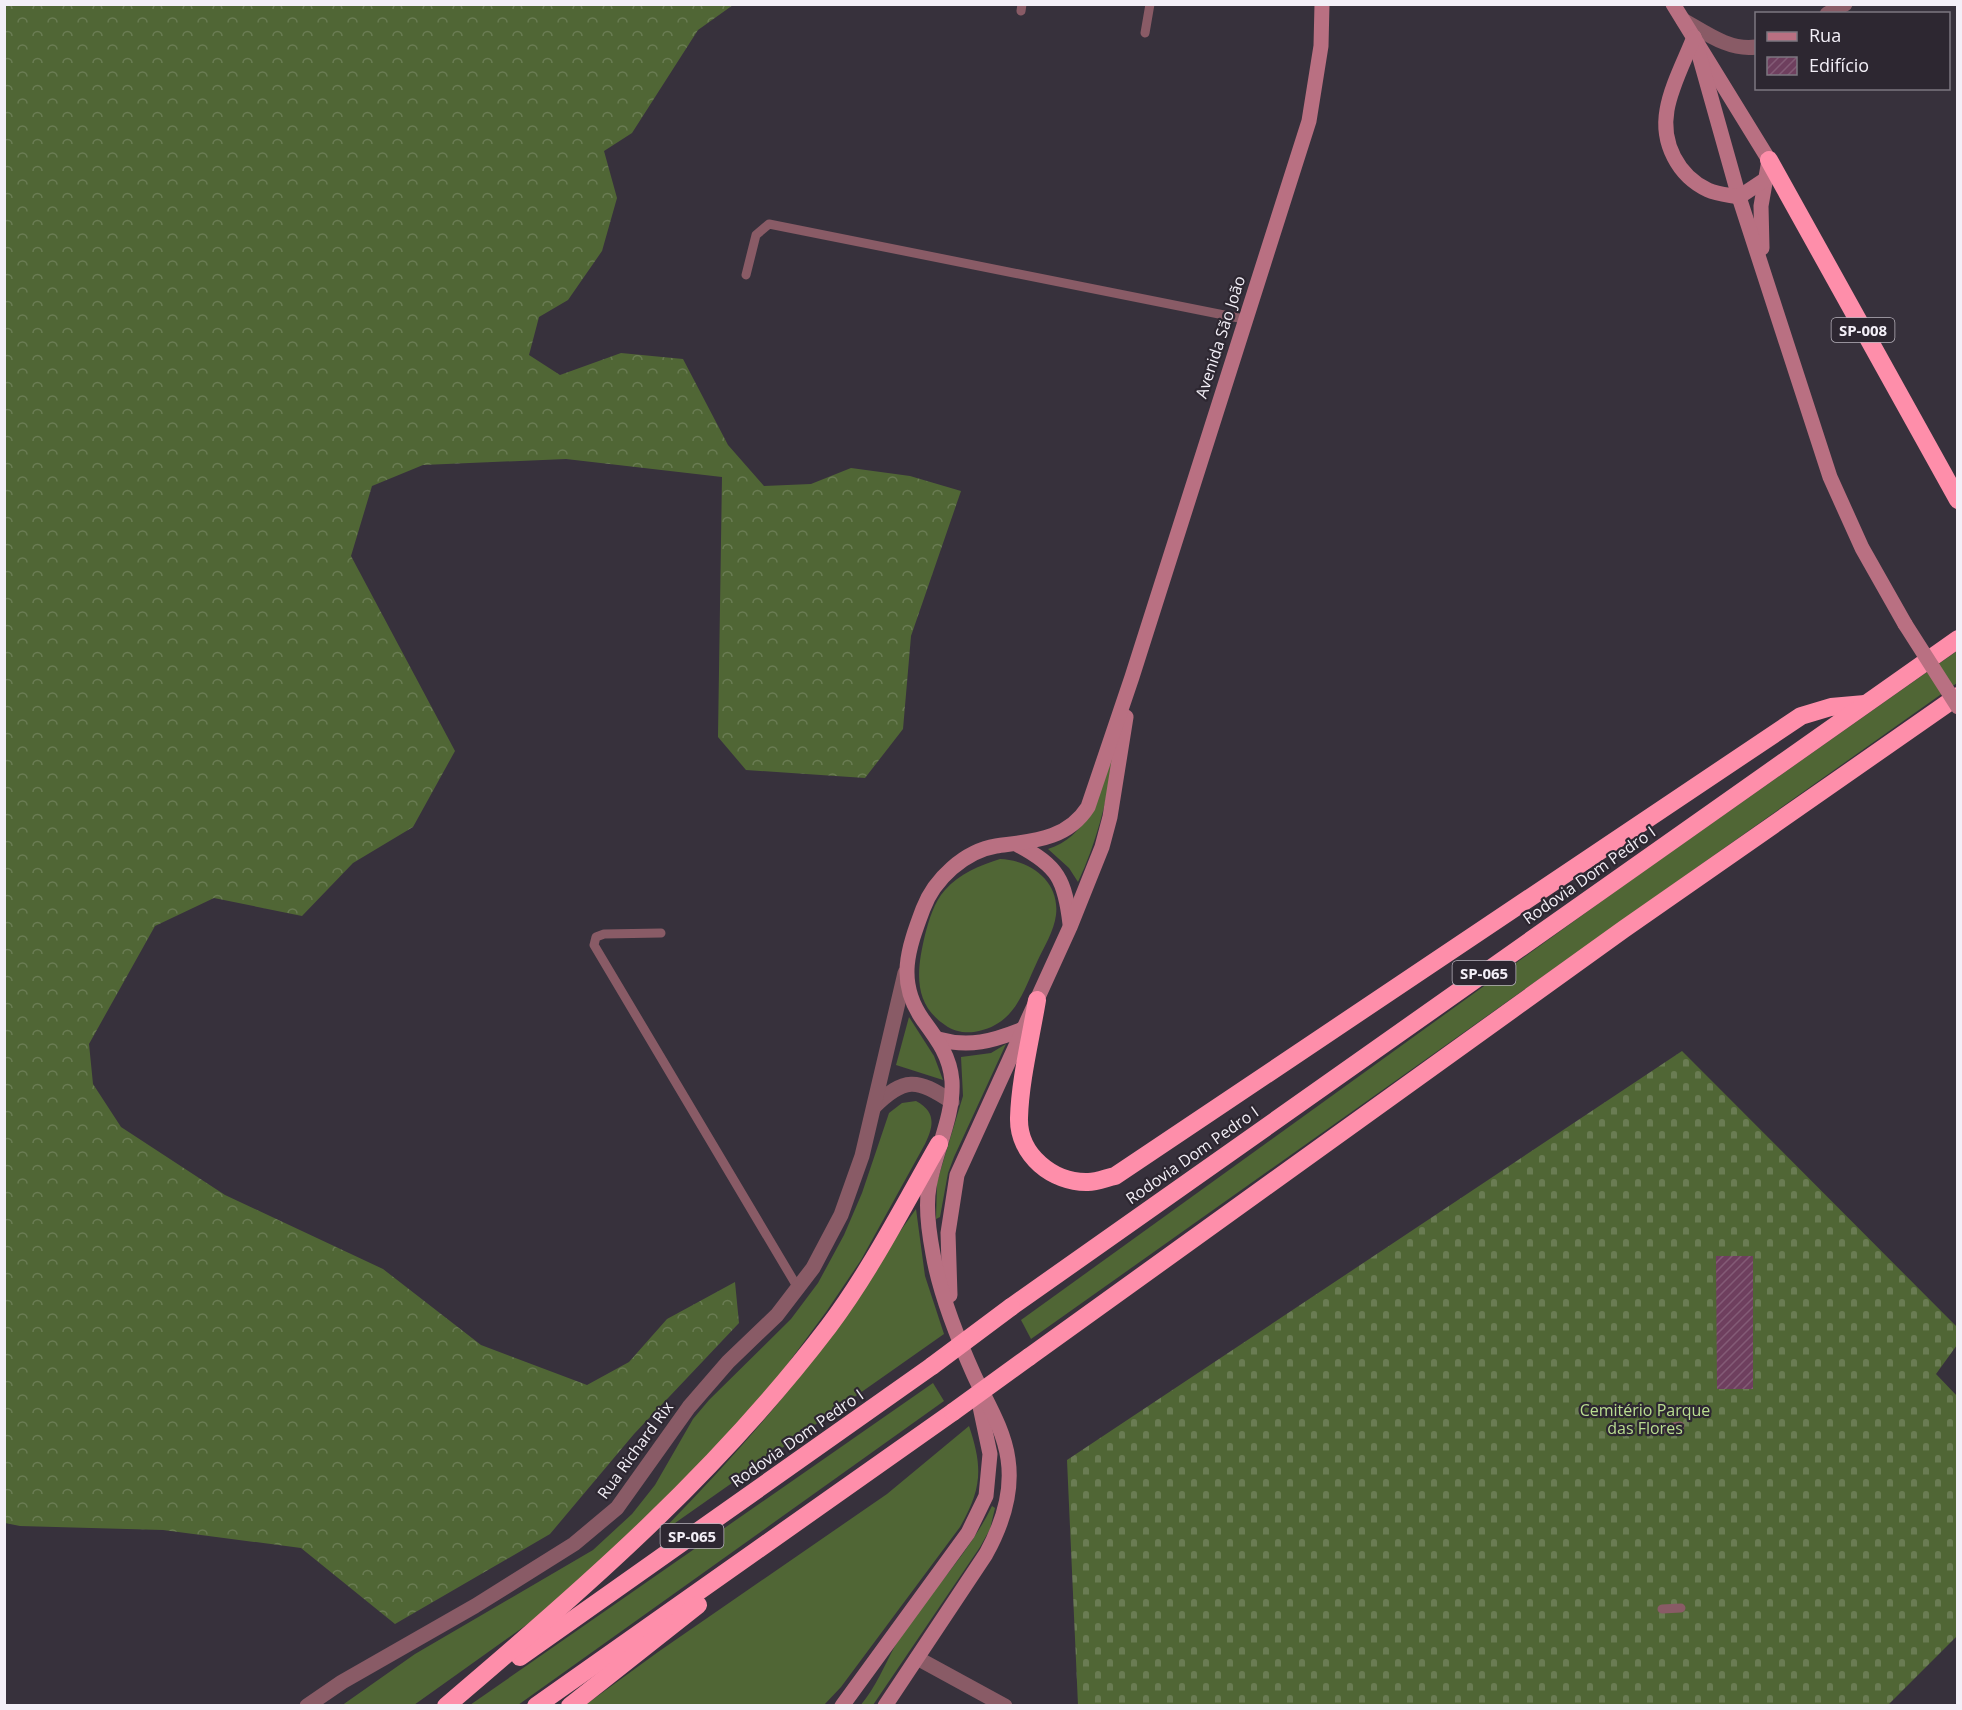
<svg xmlns="http://www.w3.org/2000/svg" width="1962" height="1710" viewBox="0 0 1962 1710" font-family="'Open Sans',sans-serif">
<defs>
<pattern id="forest-crowns" width="20" height="18" patternUnits="userSpaceOnUse" patternTransform="scale(1.5)"><rect width="20" height="18" fill="#506635"/><path d="M2 6a3 3 0 1 1 6 0M12 15a3 3 0 1 1 6 0" fill="none" stroke="#6a7c53"/></pattern>
<pattern id="cemetery-stones" width="16" height="16" patternUnits="userSpaceOnUse" patternTransform="scale(1.5)"><rect width="16" height="16" fill="#506635"/><path d="M2 7V4a2 2 0 0 1 4 0v3zM10 15v-3a2 2 0 0 1 4 0v3z" fill="#6a7c53"/></pattern>
<pattern id="building-hatch" width="6" height="6" patternUnits="userSpaceOnUse" patternTransform="scale(1.5)"><rect width="6" height="6" fill="#6e3f5e"/><path d="M-1 1l2-2M0 6l6-6M5 7l2-2" fill="none" stroke="#835b76"/></pattern>
</defs>
<rect width="100%" height="100%" fill="#37313c"/>
<g fill="#506635">
<polygon points="1957,651 1957,683 1031,1339 1021,1320 1620,888"/>
<path d="M1121,723C1110,780 1103,829 1078,882L1069,868L1048,849C1099,833 1106,768 1121,723Z"/>
<path d="M1000,859C1030,860 1060,881 1056,915C1054,931 1044,947 1037,962C1023,992 1015,1023 979,1031C968,1034 954,1032 945,1025C912,1003 917,969 925,935C929,920 934,902 945,890C959,874 980,865 1000,859Z"/>
<polygon points="909,1017 934,1056 943,1080 896,1065"/>
<polygon points="1006,1044 954,1157 948,1173 940,1217 936,1219 937,1182 963,1096 961,1057 991,1053"/>
<path d="M916,1101C936,1112 934,1125 925,1144L861,1260L826,1312L752,1412L564,1598L414,1705L341,1706L415,1654L593,1550L632,1514L655,1485L693,1419L709,1400L791,1319L818,1283L844,1235L862,1193L889,1113L902,1103Z"/>
<path d="M916,1209L925,1276L944,1334L658,1535C717,1474 774,1413 823,1345C855,1300 884,1253 916,1209Z"/>
<polygon points="933,1383 944,1401 518,1705 470,1705"/>
<path d="M969,1426C983,1468 982,1488 960,1527L841,1687L824,1705L584,1706L658,1652L887,1494Z"/>
<path d="M992,1506L995,1508L990,1529L980,1547L873,1705L860,1706C876,1687 884,1666 895,1646C924,1597 967,1558 992,1506Z"/>
</g>
<polygon fill="url(#forest-crowns)" points="5,4 733,5 698,30 632,133 604,151 617,198 602,251 568,300 539,317 529,355 560,375 621,353 683,359 728,445 764,486 811,484 851,468 910,476 961,491 911,636 903,729 865,778 746,770 718,737 722,477 566,459 423,465 372,486 351,556 455,751 413,827 353,863 302,916 214,898 155,926 89,1044 93,1084 121,1127 225,1195 383,1269 481,1345 587,1385 629,1362 667,1319 735,1282 739,1323 634,1434 550,1534 395,1624 301,1548 163,1530 20,1526 5,1523"/>
<polygon fill="url(#cemetery-stones)" points="1682,1051 1957,1327 1957,1345 1936,1374 1957,1396 1957,1636 1888,1705 1078,1705 1067,1460"/>
<polygon fill="url(#building-hatch)" points="1716,1256 1753,1256 1753,1389 1717,1389"/>
<g fill="none" stroke-linecap="round" stroke-linejoin="round">
<g stroke="#895b66" stroke-width="9">
<polyline points="1021,11 1022,4"/>
<polyline points="1145,33 1150,4"/>
<polyline points="746,275 756,235 769,224 1244,319"/>
<polyline points="661,933 604,934 596,937 594,945 798,1288"/>
<polyline points="1660,1429 1680,1426"/>
<polyline points="1662,1609 1681,1608"/>
</g>
<g stroke="#895b66" stroke-width="15">
<polyline points="1827,14 1845,4"/>
<path d="M1683,20C1706,33 1730,51 1756,47"/>
<path d="M874,1107C904,1077 917,1078 952,1102"/>
<polyline points="917,1658 1005,1706"/>
<polyline points="307,1706 342,1682 475,1606 574,1544 617,1508 689,1407 728,1362 777,1315 813,1268 841,1215 862,1156 905,973"/>
</g>
<g stroke="#b97082" stroke-width="15">
<polyline points="1673,4 1769,160 1761,206 1762,248"/>
<polyline points="1694,37 1739,197 1830,477 1862,548 1905,624"/>
<path d="M1694,37C1685,60 1671,86 1667,110C1661,143 1678,176 1708,190C1717,194 1729,195 1739,197L1763,181"/>
<path d="M1018,845C1058,866 1065,880 1070,924"/>
<path d="M938,1039C969,1048 993,1041 1023,1029"/>
<polyline points="950,1295 948,1233 957,1175 1070,927 1102,847 1110,817 1126,717"/>
<polyline points="842,1706 968,1533 986,1496 990,1454 979,1402"/>
<path d="M885,1706L986,1554C1002,1525 1013,1492 1008,1459C1004,1429 986,1401 974,1375C957,1337 940,1295 933,1254C929,1233 925,1208 929,1187C935,1151 954,1117 952,1081C950,1056 937,1039 923,1020C896,982 908,949 923,909C934,879 965,851 996,846C1032,841 1067,840 1088,807L1132,677L1309,121L1321,46L1322,4"/>
</g>
<g stroke="#fe8eaa" stroke-width="18">
<polyline points="1769,160 1958,500"/>
<path d="M1037,1000C1031,1037 1020,1080 1019,1118C1018,1155 1053,1183 1088,1182C1097,1182 1106,1178 1115,1176L1801,716L1831,707L1865,704"/>
<polyline points="1011,1307 1958,639"/>
<polyline points="1029,1357 1624,929 1958,696"/>
<polyline points="520,1657 932,1366"/>
<path d="M446,1706C584,1589 719,1471 829,1326C871,1270 904,1205 939,1144"/>
<polyline points="536,1706 953,1412"/>
<polyline points="570,1706 698,1605"/>
</g>
<polyline stroke="#b97082" stroke-width="15" points="1905,624 1958,707"/>
<g stroke="#fe8eaa" stroke-width="18">
<polyline points="932,1366 1011,1307"/>
<polyline points="953,1412 1029,1357"/>
</g>
</g>
<g text-anchor="middle" dominant-baseline="central" stroke-width="4.5" stroke-linejoin="round" paint-order="stroke">
<g fill="#2d2731" stroke="#b8b3bc" stroke-width="1.5">
<rect x="1831.5" y="318" width="63" height="24" rx="4.5"/>
<rect x="1452.5" y="961" width="63" height="24" rx="4.5"/>
<rect x="660.5" y="1524" width="63" height="24" rx="4.5"/>
</g>
<g font-size="15" font-weight="bold" fill="#f3eff7">
<text x="1863" y="330">SP-008</text>
<text x="1484" y="973">SP-065</text>
<text x="692" y="1536">SP-065</text>
</g>
<g font-size="16" fill="#f3eff7" stroke="#2d2731">
<text transform="translate(1220 337) rotate(-72)">Avenida São João</text>
<text transform="translate(1589 875) rotate(-35)">Rodovia Dom Pedro I</text>
<text transform="translate(1192 1155) rotate(-35)">Rodovia Dom Pedro I</text>
<text transform="translate(797 1438) rotate(-35)">Rodovia Dom Pedro I</text>
<text transform="translate(635 1450) rotate(-54)">Rua Richard Rix</text>
</g>
<g font-size="16" fill="#bade91" stroke="#2d2731">
<text x="1645" y="1410">Cemitério Parque<tspan x="1645" dy="18">das Flores</tspan></text>
</g>
</g>
<rect width="1962" height="1710" fill="none" stroke="#f3eff7" stroke-width="12"/>
<rect x="1755" y="12" width="195" height="78" fill="#2d2731" stroke="#7c7780" stroke-width="1.5"/>
<rect x="1767" y="32" width="30" height="9" fill="#b97082" stroke="#7c7780" stroke-width="1.5"/>
<text x="1809" y="42" font-size="18" fill="#f3eff7">Rua</text>
<rect x="1767" y="57" width="30" height="18" fill="url(#building-hatch)" stroke="#7c7780" stroke-width="1.5"/>
<text x="1809" y="72" font-size="18" fill="#f3eff7">Edifício</text>
</svg>
